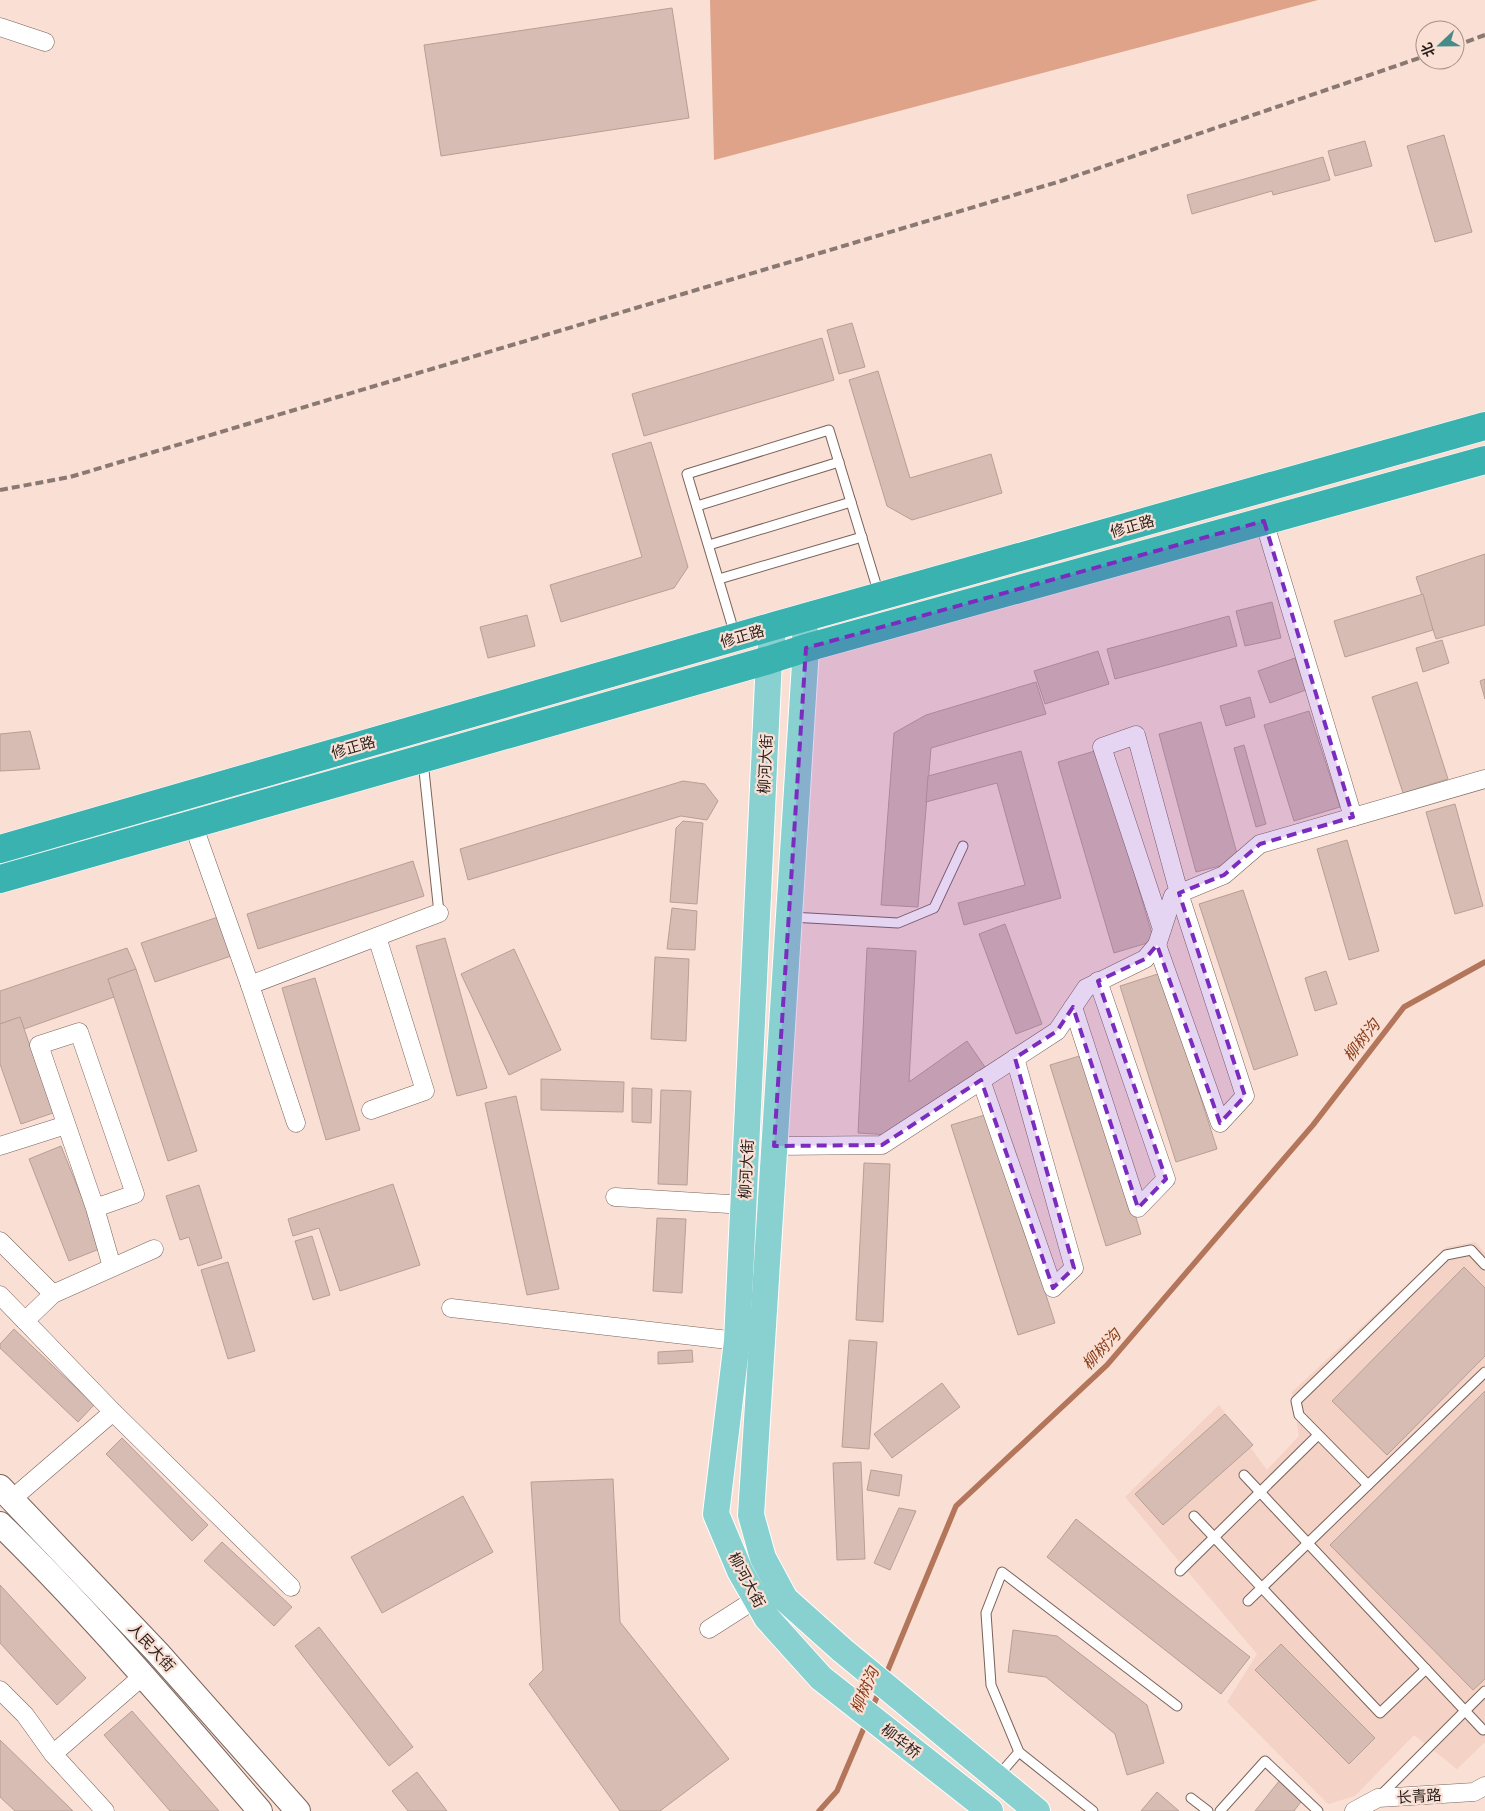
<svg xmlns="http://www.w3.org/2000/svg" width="1485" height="1811" viewBox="0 0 1485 1811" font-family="'PT Sans','Noto Sans SC',sans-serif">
<rect width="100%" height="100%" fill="#f9dfd4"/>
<polygon fill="#f4d2c5" points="1475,1242 1485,1253 1485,1742 1457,1769 1414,1735 1355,1796 1328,1804 1227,1702 1257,1654 1125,1497 1219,1405 1267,1470 1299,1436 1292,1392 1447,1247"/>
<polygon fill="#dea389" points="710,0 1318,0 714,160"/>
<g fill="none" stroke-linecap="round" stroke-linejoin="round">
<g stroke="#b3765b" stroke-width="5.5">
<polyline points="885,1677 956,1506 1107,1365 1313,1125 1404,1007 1485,962"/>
<polyline points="871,1710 880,1690"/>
<polyline points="819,1811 837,1791 866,1723"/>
</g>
</g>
<g fill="#d6bcb2" stroke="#b89f95">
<polygon points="672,8 689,118 441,156 424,45"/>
<polygon points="1444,135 1472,232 1435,242 1407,146"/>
<polygon points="1365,141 1372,166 1335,176 1328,151"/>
<polygon points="1323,157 1330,180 1273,195 1272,191 1192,214 1187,195"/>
<polygon points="852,323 865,367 839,374 827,330"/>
<polygon points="822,338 834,380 644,436 632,394"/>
<polygon points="878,371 910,478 991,454 1002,493 912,520 887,506 849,380"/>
<polygon points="651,442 688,567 674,588 561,622 550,585 642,557 612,454"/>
<polygon points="1485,554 1485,625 1436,639 1416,577"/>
<polygon points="1423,594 1433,630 1345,657 1334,621"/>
<polygon points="1272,602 1281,638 1245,646 1236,611"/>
<polygon points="527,615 535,646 488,658 480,627"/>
<polygon points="1229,616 1237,646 1115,679 1107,649"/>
<polygon points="1442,640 1449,663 1423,672 1416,648"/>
<polygon points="1098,651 1109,684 1045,704 1034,671"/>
<polygon points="1295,658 1306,690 1270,703 1258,671"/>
<polygon points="1485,679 1485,699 1480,681"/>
<polygon points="1036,682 1046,714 931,748 918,907 881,905 894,733 926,715"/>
<polygon points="1417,682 1448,779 1403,793 1372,697"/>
<polygon points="1250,697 1255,717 1226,726 1220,706"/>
<polygon points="1309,711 1340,807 1294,821 1264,725"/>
<polygon points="1201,722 1239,861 1196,872 1159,734"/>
<polygon points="30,731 40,769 0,771 0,734"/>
<polygon points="1244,745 1266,824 1256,827 1234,748"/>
<polygon points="1098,750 1154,941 1114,953 1058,762"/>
<polygon points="1021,751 1061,898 964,925 958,903 1025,885 997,783 926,802 928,776"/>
<polygon points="683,781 705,784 718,801 707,820 681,816 468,880 460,849"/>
<polygon points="1455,804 1483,906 1455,914 1426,812"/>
<polygon points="683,821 703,823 697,904 670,902 676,828"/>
<polygon points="1347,840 1379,951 1349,960 1317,849"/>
<polygon points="413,861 424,896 258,949 247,914"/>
<polygon points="1243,890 1298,1055 1254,1070 1199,904"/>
<polygon points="672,908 697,911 695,950 667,949"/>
<polygon points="221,916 234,955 155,982 141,943"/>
<polygon points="1005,924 1042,1024 1016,1034 979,934"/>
<polygon points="445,938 487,1088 457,1096 416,946"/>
<polygon points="127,948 136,969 108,979 114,997 24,1029 20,1017 0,1024 0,991"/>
<polygon points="867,948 916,951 909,1082 967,1041 985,1067 890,1135 858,1133"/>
<polygon points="514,949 561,1050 509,1075 461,974"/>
<polygon points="655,957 689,959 686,1041 651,1039"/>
<polygon points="136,969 197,1151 168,1161 108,979"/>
<polygon points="1326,971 1337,1004 1315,1011 1305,978"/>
<polygon points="1161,973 1217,1149 1176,1162 1120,986"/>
<polygon points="315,978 360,1130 326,1140 282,988"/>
<polygon points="20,1017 53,1113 21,1124 0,1064 0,1024"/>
<polygon points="1086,1054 1141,1234 1106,1246 1050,1065"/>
<polygon points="541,1079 624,1082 623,1112 541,1110"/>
<polygon points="632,1088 652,1089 651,1123 632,1122"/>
<polygon points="661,1090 691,1091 687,1185 658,1184"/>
<polygon points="516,1096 559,1289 527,1295 485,1103"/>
<polygon points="988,1114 1055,1323 1018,1335 951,1125"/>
<polygon points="61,1146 102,1248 69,1261 29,1159"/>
<polygon points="864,1163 890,1164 883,1322 856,1320"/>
<polygon points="393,1184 420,1265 340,1291 319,1228 293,1236 288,1219"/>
<polygon points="199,1185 222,1258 198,1266 189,1237 180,1240 166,1196"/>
<polygon points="657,1218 686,1219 682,1293 653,1291"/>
<polygon points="312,1236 330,1295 313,1300 295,1241"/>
<polygon points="228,1262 255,1351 228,1359 201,1270"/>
<polygon points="1464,1267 1485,1288 1485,1356 1387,1455 1332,1401"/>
<polygon points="14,1329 94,1405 78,1422 0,1348 0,1344"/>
<polygon points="849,1340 877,1342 869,1449 842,1447"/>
<polygon points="692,1350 693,1362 658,1364 658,1352"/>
<polygon points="942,1383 960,1407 892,1458 874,1434"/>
<polygon points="1485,1391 1485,1679 1473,1690 1330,1545"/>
<polygon points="1225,1414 1253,1445 1163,1525 1135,1494"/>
<polygon points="122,1438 208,1525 192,1541 106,1454"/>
<polygon points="861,1462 865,1559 837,1560 833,1463"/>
<polygon points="871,1470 902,1475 899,1496 867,1490"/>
<polygon points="613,1479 620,1622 729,1759 660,1811 620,1811 529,1684 543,1670 531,1482"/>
<polygon points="463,1496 493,1552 382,1613 351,1557"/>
<polygon points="899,1508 916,1511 890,1570 874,1563"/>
<polygon points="1076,1519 1250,1657 1221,1694 1047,1557"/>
<polygon points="222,1542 292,1607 274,1626 204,1561"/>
<polygon points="0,1585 86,1678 57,1705 0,1643"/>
<polygon points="319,1627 413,1747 389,1766 295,1646"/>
<polygon points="1013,1630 1057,1636 1147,1705 1164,1763 1127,1775 1115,1734 1046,1677 1008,1672"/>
<polygon points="1281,1644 1375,1738 1349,1764 1255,1670"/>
<polygon points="132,1711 219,1811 170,1811 104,1735"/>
<polygon points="0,1740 73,1811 15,1811 0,1797"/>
<polygon points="417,1772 447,1811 408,1811 392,1791"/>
<polygon points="1280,1780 1303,1799 1294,1811 1255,1811"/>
<polygon points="1157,1792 1179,1811 1141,1811"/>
</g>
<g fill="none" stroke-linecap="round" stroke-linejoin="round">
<defs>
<g id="lane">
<polyline points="697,506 839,462"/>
<polyline points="709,545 851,502"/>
<polyline points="719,579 862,537"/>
<polyline points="735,635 687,474 829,430 879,594"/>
<polyline points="423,761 439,913"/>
<polyline points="791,917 898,923 934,908 963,846"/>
<polyline points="1244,1475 1483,1730"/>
<polyline points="1368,1485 1299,1415 1296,1401 1446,1255 1471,1250 1485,1265"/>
<polyline points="1194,1516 1380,1713 1426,1669"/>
<polyline points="1180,1571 1318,1435"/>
<polyline points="1248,1601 1485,1372"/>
<polyline points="999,1775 1019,1752"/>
<polyline points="1380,1796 1485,1691"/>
<polyline points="1191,1798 1208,1811"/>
<polyline points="1093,1811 1019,1752 991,1685 986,1613 1002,1572 1177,1706"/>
<polyline points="1220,1811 1265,1761 1318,1811"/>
</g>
<g id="street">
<polyline points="0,27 45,42"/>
<polyline points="1264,521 1353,817"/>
<polyline points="193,824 250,985"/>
<polyline points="1157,945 1220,1123 1245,1096 1179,893 1136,735 1102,747 1162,929"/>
<polyline points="1073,1007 1138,1208 1166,1179 1098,981"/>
<polyline points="981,1080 1053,1288 1074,1268 1015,1058"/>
<polyline points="371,1110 425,1091 377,937"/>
<polyline points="296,1123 250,985 439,913"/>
<polyline points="0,1146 66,1125"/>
<polyline points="774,1146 882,1145 1057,1031 1086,988 1145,959 1157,945 1173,896 1224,875 1260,844 1485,779"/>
<polyline points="615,1197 745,1205"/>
<polyline points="95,1208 135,1194 79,1032 39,1045 95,1208 112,1267"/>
<polyline points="0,1241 53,1294"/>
<polyline points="0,1295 113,1412 291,1587"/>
<polyline points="451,1308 737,1341"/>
<polyline points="25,1321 53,1294 154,1249"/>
<polyline points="12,1499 113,1412"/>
<polyline points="709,1629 756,1599"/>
<polyline points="0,1690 25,1715 53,1754 105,1811"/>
<polyline points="53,1754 144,1675"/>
<polyline points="1354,1811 1378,1798 1474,1792 1485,1786"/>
</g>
<g id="secondary">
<polyline points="0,1487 157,1652 298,1811"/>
<path d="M0,1524C92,1614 176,1713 260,1811"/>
</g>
<g id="primary">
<polyline points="804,619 806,648 751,1515 763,1558 785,1599 842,1650 1037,1811"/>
<polyline points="774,626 769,660 737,1341 716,1514 740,1571 767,1618 821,1678 990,1811"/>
</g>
<g id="highway">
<polyline points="0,849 774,626 1485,426"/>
<polyline points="0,879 769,660 806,648 1485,460"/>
</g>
</defs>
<use href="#lane" stroke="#7a635a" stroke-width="11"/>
<use href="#street" stroke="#7a635a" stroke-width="19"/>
<use href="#secondary" stroke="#7a635a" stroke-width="26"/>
<use href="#primary" stroke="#fff" stroke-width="28"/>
<use href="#highway" stroke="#fff" stroke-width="29"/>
<use href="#lane" stroke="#fff" stroke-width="9"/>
<use href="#street" stroke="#fff" stroke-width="18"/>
<use href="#secondary" stroke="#fff" stroke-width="24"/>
<use href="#primary" stroke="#89d1d0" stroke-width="26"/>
<use href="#highway" stroke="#3ab2b0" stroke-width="28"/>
<g stroke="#8a7972" stroke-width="4" stroke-dasharray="8 4" stroke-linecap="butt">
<polyline points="1455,46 1485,35"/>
<polyline points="0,490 70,477 1061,181 1425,56"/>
</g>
</g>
<path fill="#7b2cbf" fill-opacity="0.2" stroke="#7b2cbf" stroke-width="4" stroke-dasharray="10 6" stroke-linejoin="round" d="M1264,521L1353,817L1260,844L1224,875L1179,893L1245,1096L1220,1123L1157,945L1145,959L1098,981L1166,1179L1138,1208L1073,1007L1057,1031L1015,1058L1074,1268L1053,1288L981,1080L882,1145L774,1146L806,648Z"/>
<g text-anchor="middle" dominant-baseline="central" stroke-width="4.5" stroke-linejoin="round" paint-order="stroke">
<g font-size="15" fill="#281f1b" stroke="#f9dfd4">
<text transform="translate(1132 526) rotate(-16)">修正路</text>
<text transform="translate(742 636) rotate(-16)">修正路</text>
<text transform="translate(353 747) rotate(-16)">修正路</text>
<text transform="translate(765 764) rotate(-87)">柳河大街</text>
<text transform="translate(746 1169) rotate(-87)">柳河大街</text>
<text transform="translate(747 1580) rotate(62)">柳河大街</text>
<text transform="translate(152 1647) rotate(47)">人民大街</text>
<text transform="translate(901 1741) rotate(38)">柳华桥</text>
<text transform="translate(1419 1796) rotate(-4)">长青路</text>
</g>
<g font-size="16" font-style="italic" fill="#893d18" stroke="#f9dfd4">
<text transform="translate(1361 1040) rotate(-52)">柳树沟</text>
<text transform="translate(1101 1349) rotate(-47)">柳树沟</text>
<text transform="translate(864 1690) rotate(-67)">柳树沟</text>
</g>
</g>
<g transform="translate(1440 45) rotate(248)"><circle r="24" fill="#f9dfd4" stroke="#a5928a"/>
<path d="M0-4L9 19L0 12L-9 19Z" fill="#458c8a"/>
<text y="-8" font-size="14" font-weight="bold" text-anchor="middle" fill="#281f1b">北</text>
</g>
</svg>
